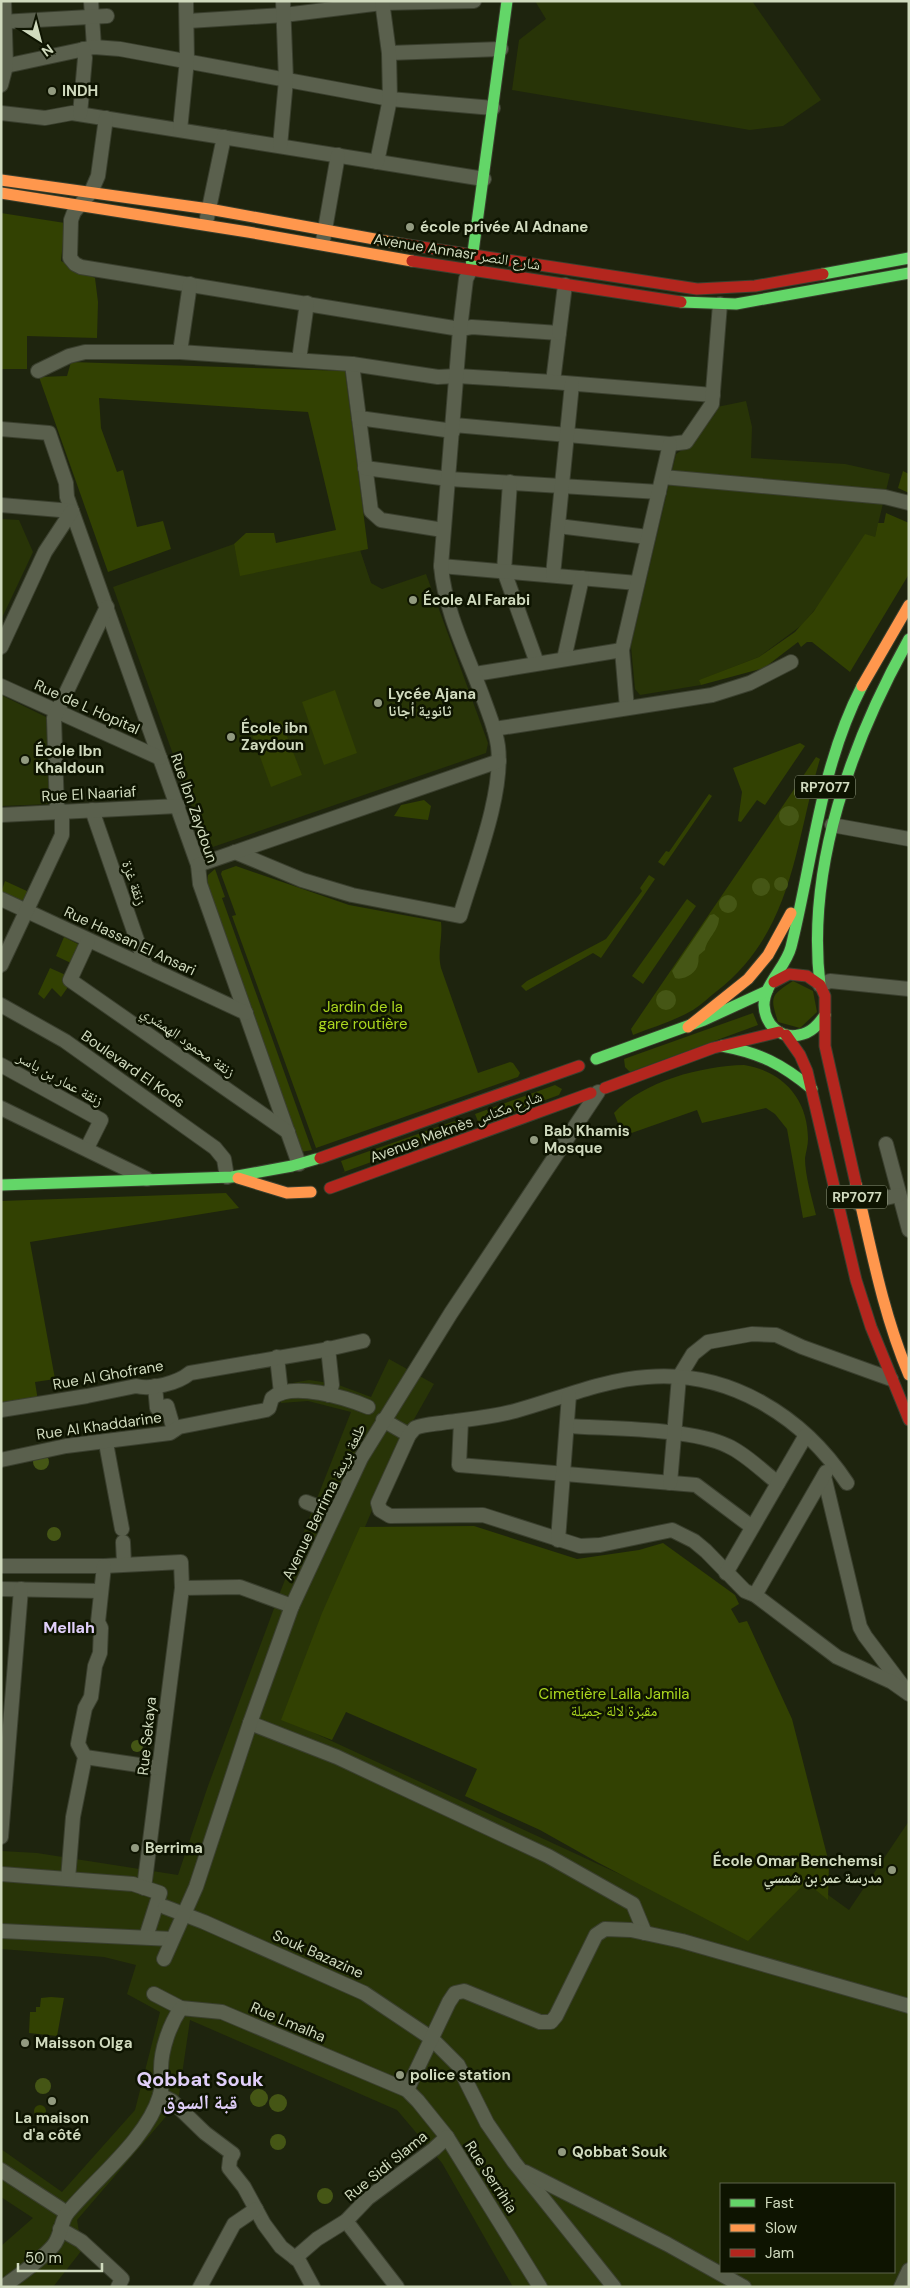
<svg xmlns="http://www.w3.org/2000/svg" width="910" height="2288" viewBox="0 0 910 2288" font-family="'DM Sans','Noto Naskh Arabic',sans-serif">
<rect width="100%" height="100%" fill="#1e240e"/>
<g fill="#283407" fill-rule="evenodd">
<polygon points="535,1 752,1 821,100 783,126 750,130 512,90 519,40 546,19"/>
<polygon points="746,401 752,427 751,458 845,464 890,474 875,537 802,625 759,657 700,680 701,685 640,695 635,689 631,646 676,454 694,442 715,414 717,407"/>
<polygon points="1,519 19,520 33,552 1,620"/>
<polygon points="234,544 241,575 360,550 371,583 382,589 426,574 488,743 486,753 207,849 113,587"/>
<polygon points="1,695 46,717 50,804 1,806"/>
<path d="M389,1359L434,1384L400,1444L284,1719L745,1932L802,1876L849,1910L909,1821V2287H513L442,2163L397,2110L190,2020L179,2095L169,2113L77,2220L82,2250L53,2287H1V2246L33,2218L1,2197V2149L62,2192L135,2110L160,2012L127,1994L136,1965L104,1957L1,1949V1851L37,1853L178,1875L208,1786L279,1595L351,1412L308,1401L281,1403L275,1386L309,1380L336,1384L371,1397ZM721,2184H894V2272H721Z"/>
</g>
<g fill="#324102">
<polygon points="1,213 65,223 61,261 95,278 98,302 97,338 27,336 27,369 1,369"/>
<polygon points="71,362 345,371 368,549 240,576 234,544 246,533 274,533 276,543 336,530 308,412 99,398 101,428 117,472 123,470 137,527 163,521 171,549 108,572 39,377 67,376"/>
<polygon points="903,471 909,474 909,493 898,488"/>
<polygon points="886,513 909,523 909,574 850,672 812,642 807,642 801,647 798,642 764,668 701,685 699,680 759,657 795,632 814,611 865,534 875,537 878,523 884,523"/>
<polygon points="335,690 357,753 324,765 302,702"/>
<polygon points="281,721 302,775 271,787 251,732"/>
<polygon points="800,743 805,746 765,805 757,800 741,822 738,821 742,792 733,768"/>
<path d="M816,757L820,759C794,846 794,930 717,991C709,997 701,1005 693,1010C674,1021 653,1027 633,1035L631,1029Z"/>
<polygon points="709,794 712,796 664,866 658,862 666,851 669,852"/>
<polygon points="424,800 431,806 428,820 394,816 401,805"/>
<path d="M236,866L349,905L441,922C443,938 437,952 441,968L478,1073L510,1062L513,1063L520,1073L518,1077L316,1148L232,916L236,915L221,874L222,871Z"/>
<polygon points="215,869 225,897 222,898 312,1150 301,1152 207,885 208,875"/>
<polygon points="649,875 655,879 601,958 593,953 526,991 521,986 527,981 606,939 642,891 640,888"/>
<polygon points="5,881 29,892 24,903 1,893"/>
<polygon points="687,899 696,906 643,984 632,976"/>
<polygon points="64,937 82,946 73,964 56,956"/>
<polygon points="50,968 68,976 70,984 61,997 52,988 44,999 38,994"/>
<path d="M793,981L813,991L817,1012L800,1028L778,1022C770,996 770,996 793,981Z"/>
<polygon points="753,1013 758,1025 630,1072 625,1067 624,1059"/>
<path d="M744,1065C783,1071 808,1099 808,1139C808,1145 806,1152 805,1158C805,1176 812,1198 816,1215L803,1218L787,1129L775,1114L766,1108L702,1123L697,1110L623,1136L614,1113C643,1081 702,1066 744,1065Z"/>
<polygon points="555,1085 562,1089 559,1095 479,1124 475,1114"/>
<polygon points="455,1121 460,1130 341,1173 345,1172 341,1161"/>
<polygon points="226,1193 239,1208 30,1242 55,1379 35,1382 38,1401 1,1406 1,1201"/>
<polygon points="474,1526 577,1559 639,1550 663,1543 735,1595 739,1604 731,1609 739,1623 747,1621 792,1719 829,1863 828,1900 806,1882 748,1941 597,1862 540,1830 465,1796 477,1769 346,1712 332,1740 281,1720 322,1613 360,1527"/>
<polygon points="51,1997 64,1998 57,2036 29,2033 30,2012 36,2012 36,2007 40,2007 41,1998"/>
<circle cx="40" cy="2111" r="6"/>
</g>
<g fill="#455615">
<circle cx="789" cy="816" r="10"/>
<circle cx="781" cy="884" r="7"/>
<circle cx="761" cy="887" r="9"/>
<circle cx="728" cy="904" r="9"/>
<path d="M714,914L719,918C719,931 707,938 705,950L699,955C698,958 699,961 698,964C697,973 683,981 675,978L672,971L710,915Z"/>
<circle cx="666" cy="1000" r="10"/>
<circle cx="41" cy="1462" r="8"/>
<circle cx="54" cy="1534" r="7"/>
<circle cx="137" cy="1746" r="6"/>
<circle cx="43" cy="2086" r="8"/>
<circle cx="259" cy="2098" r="9"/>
<circle cx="278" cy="2103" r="9"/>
<circle cx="278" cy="2142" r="8"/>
<circle cx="325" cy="2196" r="8"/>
</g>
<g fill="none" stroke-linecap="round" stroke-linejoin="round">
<defs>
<g id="street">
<polyline points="91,1 94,47"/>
<polyline points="188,21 284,15 382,3 474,1"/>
<polyline points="1,22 107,16"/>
<polyline points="389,53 501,49"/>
<polyline points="1,67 94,47 120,49 390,99 493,108"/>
<polyline points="1,85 6,66 4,1"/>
<polyline points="1,113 45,118 72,113 484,179"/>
<polyline points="80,114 85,58 83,49"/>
<polyline points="106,118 98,176 91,192 74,212 71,220 70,258 75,264 81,267 460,329 472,327 559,333 553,382"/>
<polyline points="180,130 187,60 186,1"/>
<polyline points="280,146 286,80 283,1"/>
<polyline points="377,162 390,99 389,53 382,1"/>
<polyline points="207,218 224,137"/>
<polyline points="323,241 338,155"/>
<polyline points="559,333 565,285"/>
<polyline points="180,352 190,284"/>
<polyline points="299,360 307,303"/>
<polyline points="352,364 371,511 381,520 443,530"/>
<polyline points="38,371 69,356 85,352 180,352 352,364 438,377 457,376 553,382 713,395"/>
<polyline points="359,418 453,431"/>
<polyline points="454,425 670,444 686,442 712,404 720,304"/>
<polyline points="1,429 49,433 66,483 67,497 198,865 200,884 299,1164"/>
<polyline points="365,468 449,479 659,492"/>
<polyline points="663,477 885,497 909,503"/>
<polyline points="510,482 504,571 537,663"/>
<polyline points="1,505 72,511"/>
<polyline points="558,526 648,537"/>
<polyline points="441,566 637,583"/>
<polyline points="553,575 572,384"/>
<polyline points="1,647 45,552 72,511"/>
<polyline points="564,659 582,578"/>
<polyline points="475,674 622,650"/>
<polyline points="1,686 160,758"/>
<polyline points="627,708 622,650 670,444"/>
<polyline points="494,729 712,695 750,683 791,662"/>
<polyline points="92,810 146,966"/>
<polyline points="57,811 54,718 107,607"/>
<polyline points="1,815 178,806"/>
<polyline points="832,825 909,839"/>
<path d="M235,852L302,880L352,895L460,916C474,868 504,794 498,746C496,731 490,717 485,703C469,658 445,613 441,566L460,329L466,279L470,271"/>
<polyline points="198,865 499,761"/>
<polyline points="1,899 246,1013"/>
<polyline points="88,941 70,980 288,1132"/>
<polyline points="1,965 62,835 62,811"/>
<polyline points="820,985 830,981 909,989"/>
<polyline points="1,1005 65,1041 215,1148 224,1159 227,1177"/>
<polyline points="1,1065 101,1120 87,1148"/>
<polyline points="1,1108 147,1179"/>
<polyline points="886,1144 909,1230"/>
<polyline points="859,1204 899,1195"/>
<polyline points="328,1348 332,1385 329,1395"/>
<polyline points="277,1357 281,1393"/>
<polyline points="155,1386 157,1408 167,1406 174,1430"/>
<path d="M1,1410L87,1396L136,1386C151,1390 178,1383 190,1373L324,1350L363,1341"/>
<polyline points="383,1420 409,1435"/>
<polyline points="461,1421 459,1465 696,1485 752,1527"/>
<path d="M568,1426C611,1429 691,1428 728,1446C746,1454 762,1471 778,1483"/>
<polyline points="106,1443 122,1529"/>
<path d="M1,1460L66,1446L170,1433L179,1427L266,1410L269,1408L272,1398C292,1381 347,1398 368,1407"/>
<polyline points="824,1476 860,1627 865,1636 902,1685"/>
<polyline points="670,1483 679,1377 693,1354 708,1342 752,1334 776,1335 802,1347 891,1379"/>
<path d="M847,1483C803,1416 729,1370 647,1377C602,1380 559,1399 515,1411C493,1417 471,1419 448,1422C437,1424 425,1424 415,1428L409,1435L378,1503L380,1510L390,1516L483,1515L580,1546L600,1545L672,1530L694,1541L706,1551L745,1591L755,1595L837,1657L892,1682L909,1694"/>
<polyline points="306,1502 334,1513"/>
<polyline points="558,1540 569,1395"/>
<polyline points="123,1542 124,1563"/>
<polyline points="1,1566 104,1566 181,1562 182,1588 144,1888"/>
<polyline points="726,1573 806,1435"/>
<polyline points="182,1588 240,1587 292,1606"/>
<polyline points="1,1589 101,1591"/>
<polyline points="755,1595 826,1472"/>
<polyline points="250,1723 337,1757 548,1856 633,1904 645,1933"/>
<polyline points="85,1757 159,1768"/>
<polyline points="1,1837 21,1589"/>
<polyline points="1,1874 133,1884 160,1893 146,1937"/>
<polyline points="68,1879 73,1817 85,1757 78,1744 79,1738 85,1708 91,1697 95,1666 100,1653 101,1628 98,1622 104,1566"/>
<polyline points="165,1907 204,1922 364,1993 431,2038 458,2065 487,2123 514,2162 614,2287"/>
<polyline points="1,1931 172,1939"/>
<polyline points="164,1959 196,1887 250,1723 292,1606 361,1458 451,1313 598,1092"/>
<polyline points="154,1994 181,2008 222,2012 407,2090 418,2101 447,2137 540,2287"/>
<polyline points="407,2090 449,2002 455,1993 464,1991 540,2022 551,2022 556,2016 596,1935 605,1929 631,1930 682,1941 909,2006"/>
<polyline points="160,2095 172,2101 205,2133 233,2154 230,2159 229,2168 244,2187 264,2224 281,2247 299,2261 313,2287"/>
<polyline points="1,2170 67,2213"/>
<polyline points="525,2172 667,2244 744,2287"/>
<polyline points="346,2221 397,2287"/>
<polyline points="60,2229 81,2241 119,2276 122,2279 118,2287"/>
<polyline points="295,2258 317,2239 346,2221 368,2198 434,2149 447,2137"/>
<path d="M3,2287C20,2274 39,2262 53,2246C62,2236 60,2221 68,2212C97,2177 147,2139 160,2095C163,2086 161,2078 161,2069C161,2049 170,2024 181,2008"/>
<polyline points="200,2287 234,2224 256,2209"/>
<polyline points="901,2287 909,2270"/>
</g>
<g id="fast">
<polyline points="471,267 507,1"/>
<polyline points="823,274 909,258"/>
<polyline points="681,302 736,304 909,273"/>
<path d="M820,985C806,866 852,741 909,639"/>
<path d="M825,1015C818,1025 811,1033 799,1035C779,1039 765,1024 764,1005C764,984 786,967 791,947C813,859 820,767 862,686"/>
<path d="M722,1046C760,1053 782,1064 812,1089"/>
<polyline points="596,1059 704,1020 767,991"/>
<polyline points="1,1185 232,1177 292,1166 316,1159"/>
</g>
<g id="slow">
<polyline points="1,180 209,209 402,244"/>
<polyline points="1,193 248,232 412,261"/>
<polyline points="862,686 909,605"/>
<polyline points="688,1027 748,979 768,955 791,913"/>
<polyline points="238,1178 287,1193 311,1192"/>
<path d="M856,1184C871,1248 883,1314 909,1375"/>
</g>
<g id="jam">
<polyline points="402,244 697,289 755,286 823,274"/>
<polyline points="412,261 681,302"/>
<polyline points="774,982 789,974 807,976 820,985 825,996 825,1046 856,1184"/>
<polyline points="786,1035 800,1055 807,1071 856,1280 871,1327 909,1420"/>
<polyline points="605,1088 713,1048 779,1032"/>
<polyline points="320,1158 579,1066"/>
<polyline points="330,1188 591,1093"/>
</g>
</defs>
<use href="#street" stroke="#3a3f2e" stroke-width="16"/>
<use href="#fast" stroke="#3a3f2e" stroke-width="13"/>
<use href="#slow" stroke="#3a3f2e" stroke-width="13"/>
<use href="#jam" stroke="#3a3f2e" stroke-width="13"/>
<use href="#street" stroke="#5a604d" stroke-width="14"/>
<use href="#fast" stroke="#63d668" stroke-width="11"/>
<use href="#slow" stroke="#ff974d" stroke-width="11"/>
<use href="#jam" stroke="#b3261e" stroke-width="11"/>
</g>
<g fill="#929a80" stroke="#0e1401" stroke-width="2">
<circle cx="52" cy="91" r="5"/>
<circle cx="410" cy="227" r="5"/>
<circle cx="413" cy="600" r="5"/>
<circle cx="378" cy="703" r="5"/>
<circle cx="231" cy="737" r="5"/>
<circle cx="25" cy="760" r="5"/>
<circle cx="534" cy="1140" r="5"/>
<circle cx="135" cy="1848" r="5"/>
<circle cx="892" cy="1870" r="5"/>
<circle cx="25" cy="2043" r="5"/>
<circle cx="400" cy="2075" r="5"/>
<circle cx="52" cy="2101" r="5"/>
<circle cx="562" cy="2152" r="5"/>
</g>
<g text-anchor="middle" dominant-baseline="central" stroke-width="5" stroke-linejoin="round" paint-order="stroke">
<g fill="#0e1401" stroke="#969f85" stroke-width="1">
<rect x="795" y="775.5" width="60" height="23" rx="4"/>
<rect x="827" y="1185.5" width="60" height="23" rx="4"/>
</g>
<g font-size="14" font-weight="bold" fill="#d0dabe">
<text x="825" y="787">RP7077</text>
<text x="857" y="1197">RP7077</text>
</g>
<g font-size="15" font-weight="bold" fill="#d0dabe" stroke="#0e1401" text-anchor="start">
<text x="62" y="91">INDH</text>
<text x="420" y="227">école privée Al Adnane</text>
<text x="423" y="600">École Al Farabi</text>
<text x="388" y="694">Lycée Ajana<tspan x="388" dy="17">ثانوية أجانا</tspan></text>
<text x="241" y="728">École ibn<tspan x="241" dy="17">Zaydoun</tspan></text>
<text x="35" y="751">École Ibn<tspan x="35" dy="17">Khaldoun</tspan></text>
<text x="544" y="1131">Bab Khamis<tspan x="544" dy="17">Mosque</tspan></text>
<text x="145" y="1848">Berrima</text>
<text x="882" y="1861" text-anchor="end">École Omar Benchemsi<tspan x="882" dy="17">مدرسة عمر بن شمسي</tspan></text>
<text x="35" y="2043">Maisson Olga</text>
<text x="410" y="2075">police station</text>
<text x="52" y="2118" text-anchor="middle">La maison<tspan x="52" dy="17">d'a côté</tspan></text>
<text x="572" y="2152">Qobbat Souk</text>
</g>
<g font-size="15" fill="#d0dabe" stroke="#0e1401">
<text transform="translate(457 252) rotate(9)">Avenue Annasr شارع النصر</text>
<text transform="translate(87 707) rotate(24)">Rue de L Hopital</text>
<text transform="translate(89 794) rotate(-3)">Rue El Naariaf</text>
<text transform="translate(194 808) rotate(71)">Rue Ibn Zaydoun</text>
<text transform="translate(134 883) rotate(71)">زنقة غزة</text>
<text transform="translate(130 941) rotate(25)">Rue Hassan El Ansari</text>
<text transform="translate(188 1042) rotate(35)">زنقة محمود الهمشري</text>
<text transform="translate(133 1069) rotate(35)">Boulevard El Kods</text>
<text transform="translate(60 1079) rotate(29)">زنقة عمار بن ياسر</text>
<text transform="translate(456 1127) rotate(-20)">Avenue Meknès شارع مكناس</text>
<text transform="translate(108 1375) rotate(-10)">Rue Al Ghofrane</text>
<text transform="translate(99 1426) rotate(-8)">Rue Al Khaddarine</text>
<text transform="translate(324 1502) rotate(-64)">Avenue Berrima طلعة بريمة</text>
<text transform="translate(147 1736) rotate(-84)">Rue Sekaya</text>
<text transform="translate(318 1954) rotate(24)">Souk Bazazine</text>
<text transform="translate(288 2022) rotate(23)">Rue Lmalha</text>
<text transform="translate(386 2166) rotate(-39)">Rue Sidi Slama</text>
<text transform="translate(491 2177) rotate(57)">Rue Serrihia</text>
</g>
<g font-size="15" fill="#abd71f" stroke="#0e1401">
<text x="363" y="1007">Jardin de la<tspan x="363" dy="17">gare routière</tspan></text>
<text x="614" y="1694">Cimetière Lalla Jamila<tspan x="614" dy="17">مقبرة لالة جميلة</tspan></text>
</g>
<g font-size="16" font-weight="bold" fill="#e0cff9" stroke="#0e1401">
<text x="69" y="1627">Mellah</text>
</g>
<g font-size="20" font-weight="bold" fill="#e0cff9" stroke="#0e1401">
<text x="200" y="2079">Qobbat Souk<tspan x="200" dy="23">قبة السوق</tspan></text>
</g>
</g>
<rect width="910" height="2288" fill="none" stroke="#d0dabe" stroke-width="5"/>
<rect x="720" y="2183" width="175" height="90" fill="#0e1401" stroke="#5c634d"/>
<rect x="730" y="2199" width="25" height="8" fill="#63d668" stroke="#5c634d"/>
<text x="765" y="2208" font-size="15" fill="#d0dabe">Fast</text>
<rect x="730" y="2224" width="25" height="8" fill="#ff974d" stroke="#5c634d"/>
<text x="765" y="2233" font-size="15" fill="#d0dabe">Slow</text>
<rect x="730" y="2249" width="25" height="8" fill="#b3261e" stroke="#5c634d"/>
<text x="765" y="2258" font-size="15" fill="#d0dabe">Jam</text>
<g transform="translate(40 40) rotate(144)" stroke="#0e1401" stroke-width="4" paint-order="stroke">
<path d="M0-4L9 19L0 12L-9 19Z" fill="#d0dabe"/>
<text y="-8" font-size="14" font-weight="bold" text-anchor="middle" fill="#d0dabe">N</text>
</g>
<path d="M18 2263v8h84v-8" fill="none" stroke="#d0dabe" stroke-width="2.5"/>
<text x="25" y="2263" font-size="15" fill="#d0dabe" stroke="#0e1401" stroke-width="4" paint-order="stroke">50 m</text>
</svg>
